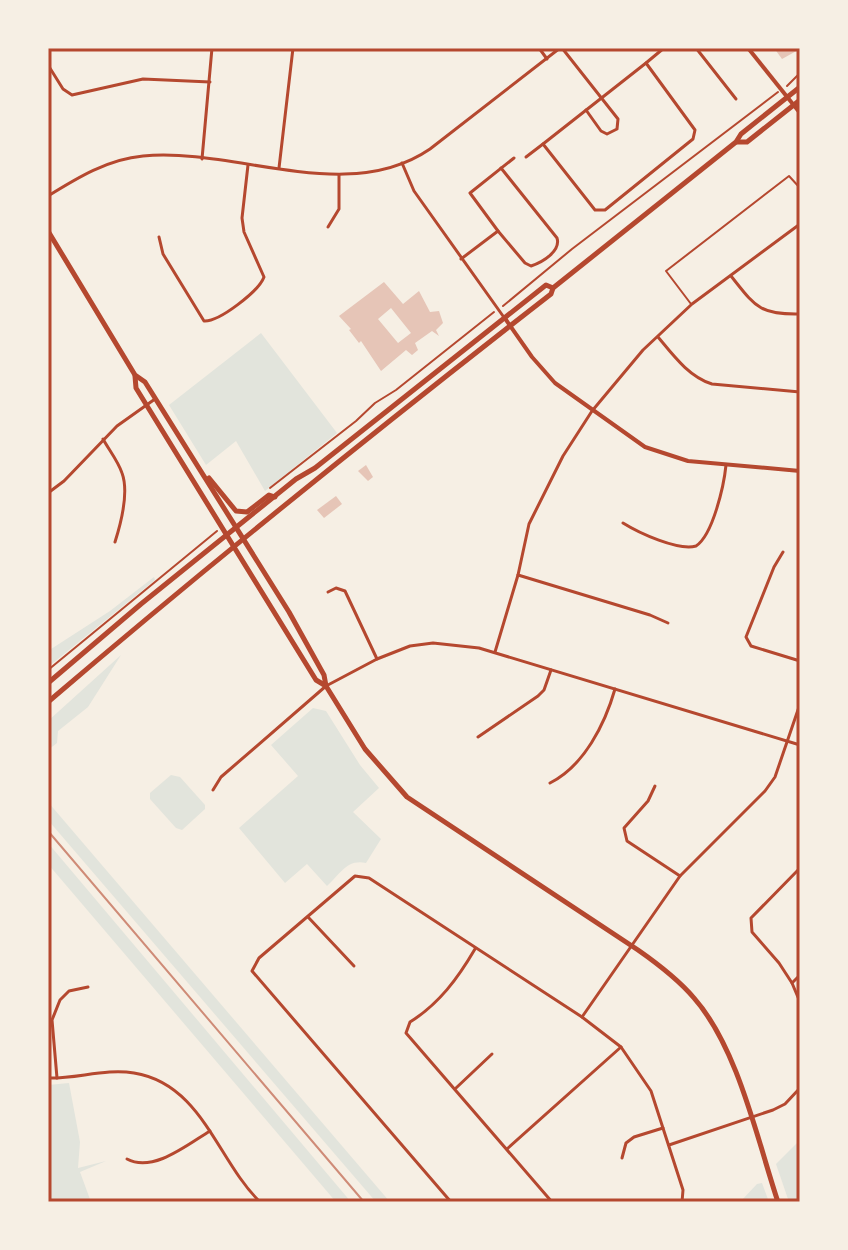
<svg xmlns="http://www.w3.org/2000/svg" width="848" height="1250" viewBox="0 0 848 1250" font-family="Figtree,sans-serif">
<rect width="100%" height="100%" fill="#f6efe4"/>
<g fill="#e2e4dc">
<polygon points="261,333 337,433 265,491 236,441 206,465 169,405"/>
<polygon points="154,577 155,580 48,667 48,651 110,611"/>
<polygon points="121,655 88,707 58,731 57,743 48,750 48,721"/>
<path d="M313,708L326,711L360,765L379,788L353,812L381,839L366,863C346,859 340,875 327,886L307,864L285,883L239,828L298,776L271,745Z"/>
<polygon points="171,775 180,777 205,805 205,809 182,830 176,828 150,799 150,793"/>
<polygon points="48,802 390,1202 376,1202 48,820"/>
<polygon points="48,843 351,1202 336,1202 48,864"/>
<polygon points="69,1083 80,1142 78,1168 106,1161 80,1172 91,1202 48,1202 48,1085"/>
<polygon points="800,1140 800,1202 789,1202 776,1164"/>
<polygon points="762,1183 769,1202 740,1202 757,1184"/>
</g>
<g fill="#e6c5b7" fill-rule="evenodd">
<polygon points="774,48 800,48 800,49 782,59"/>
<path d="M384,282L403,304L419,291L430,312L439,311L443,323L436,330L439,336L432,331L415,343L418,350L412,355L406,350L381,371L361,341L359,343L349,330L351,329L339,316ZM391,308L411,333L398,343L378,319Z"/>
<polygon points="366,465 373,477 368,481 358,471"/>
<polygon points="336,496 342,504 324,518 317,510"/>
</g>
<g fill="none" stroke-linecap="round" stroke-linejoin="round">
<g stroke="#b5482f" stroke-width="2">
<polyline points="787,86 800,73"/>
<polyline points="503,306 572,249 778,92"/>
<polyline points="270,488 356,421 375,403 396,390 494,312"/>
<polyline points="48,670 217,531"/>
</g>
<polyline stroke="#b5482f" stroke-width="2" points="691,304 666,271 789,176 800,188"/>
<g stroke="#b5482f" stroke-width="3">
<polyline points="539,48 547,59"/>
<polyline points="562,48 618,119 617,129 607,134 601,131 586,110"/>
<polyline points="696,48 736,99"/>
<polygon points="646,63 695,130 693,139 605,210 595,210 543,144"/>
<polyline points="646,63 664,48"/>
<polyline points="48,65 63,89 72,95 143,79 210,82"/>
<polyline points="526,157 543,144"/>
<polyline points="202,159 212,48"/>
<polyline points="402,163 414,191 503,316"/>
<polyline points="279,168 293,48"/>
<path d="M48,196C77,178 108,159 143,156C235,147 347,206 430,149L560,48"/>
<polyline points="328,227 339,209 339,175"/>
<polyline points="498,231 470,193 514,158"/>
<path d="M159,237L163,254L204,321C219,322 259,291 264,277L244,232L242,218L248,165"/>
<path d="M461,259L498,231L525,263L531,266C543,262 561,251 557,238L501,168"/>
<path d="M731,276C755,306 759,315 800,314"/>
<path d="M658,337C673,355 689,377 712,384L800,392"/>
<path d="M103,439C109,450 118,461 122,473C129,492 121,523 115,542"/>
<polyline points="48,493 64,481 117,426 155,399"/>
<path d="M623,523C639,533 678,551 696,546C713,535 724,485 726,465"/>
<polyline points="783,552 774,567 746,637 751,646 800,661"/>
<polyline points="518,575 650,615 668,623"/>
<polyline points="328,592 336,588 345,591 377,659"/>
<polyline points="495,652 518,575 529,524 563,456 592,411 643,350 692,304 800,224"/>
<polyline points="478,737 538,696 544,690 551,670"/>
<path d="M550,783C584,766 605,724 615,689"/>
<polyline points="655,786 648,801 624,828 627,841 680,876"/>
<polyline points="213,790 221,777 326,686 377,659 410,646 433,643 479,648 800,745"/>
<polyline points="800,868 751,918 752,932 779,963 792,983 800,1002"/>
<polyline points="308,917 354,966"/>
<path d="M475,949C458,978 439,1004 410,1022L406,1033L552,1202"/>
<polyline points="792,983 800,975"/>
<polyline points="582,1017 680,876 765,791 775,777 800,704"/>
<path d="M48,1078C76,1079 106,1068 134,1073C202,1084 217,1160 260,1202"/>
<polyline points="57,1078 52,1020 60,1000 69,991 88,987"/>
<polyline points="456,1088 492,1054"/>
<polyline points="669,1145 773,1110 785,1104 800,1088"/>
<polyline points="507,1149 621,1047"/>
<polyline points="622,1158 626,1143 634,1137 663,1128"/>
<path d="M127,1159C153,1173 187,1145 210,1131"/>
<polyline points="451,1202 252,971 259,958 355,876 369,878 582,1017 621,1047 651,1091 683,1190 682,1202"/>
</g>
<g stroke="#b5482f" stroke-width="4">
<polyline points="748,48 800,113"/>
<polyline points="504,317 532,357 555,383 645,447 688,461 800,471"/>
</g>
<g stroke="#b5482f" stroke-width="5">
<path d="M48,231L135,375L145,382L289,612L324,675L326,686L365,749L407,797L638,950C658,964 678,979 694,998C738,1048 757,1139 778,1202"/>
<polyline points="135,376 136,388 316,680 326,686"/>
<polyline points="209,478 236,511 247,512 269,495 275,497"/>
</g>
<g stroke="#b5482f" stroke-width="5">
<polyline points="737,142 747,142 800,100"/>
<polyline points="48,683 141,604 296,479 315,468 546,285 553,288"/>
<path d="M48,702C212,562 380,427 551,294L553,288L736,142L741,134L800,87"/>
</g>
<polyline stroke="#cf8b77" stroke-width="2" points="48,831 364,1202"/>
</g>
<rect width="848" height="1250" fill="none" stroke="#f6efe4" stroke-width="100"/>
<rect x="50" y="50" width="748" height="1150" fill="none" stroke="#b5482f" stroke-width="3"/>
</svg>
